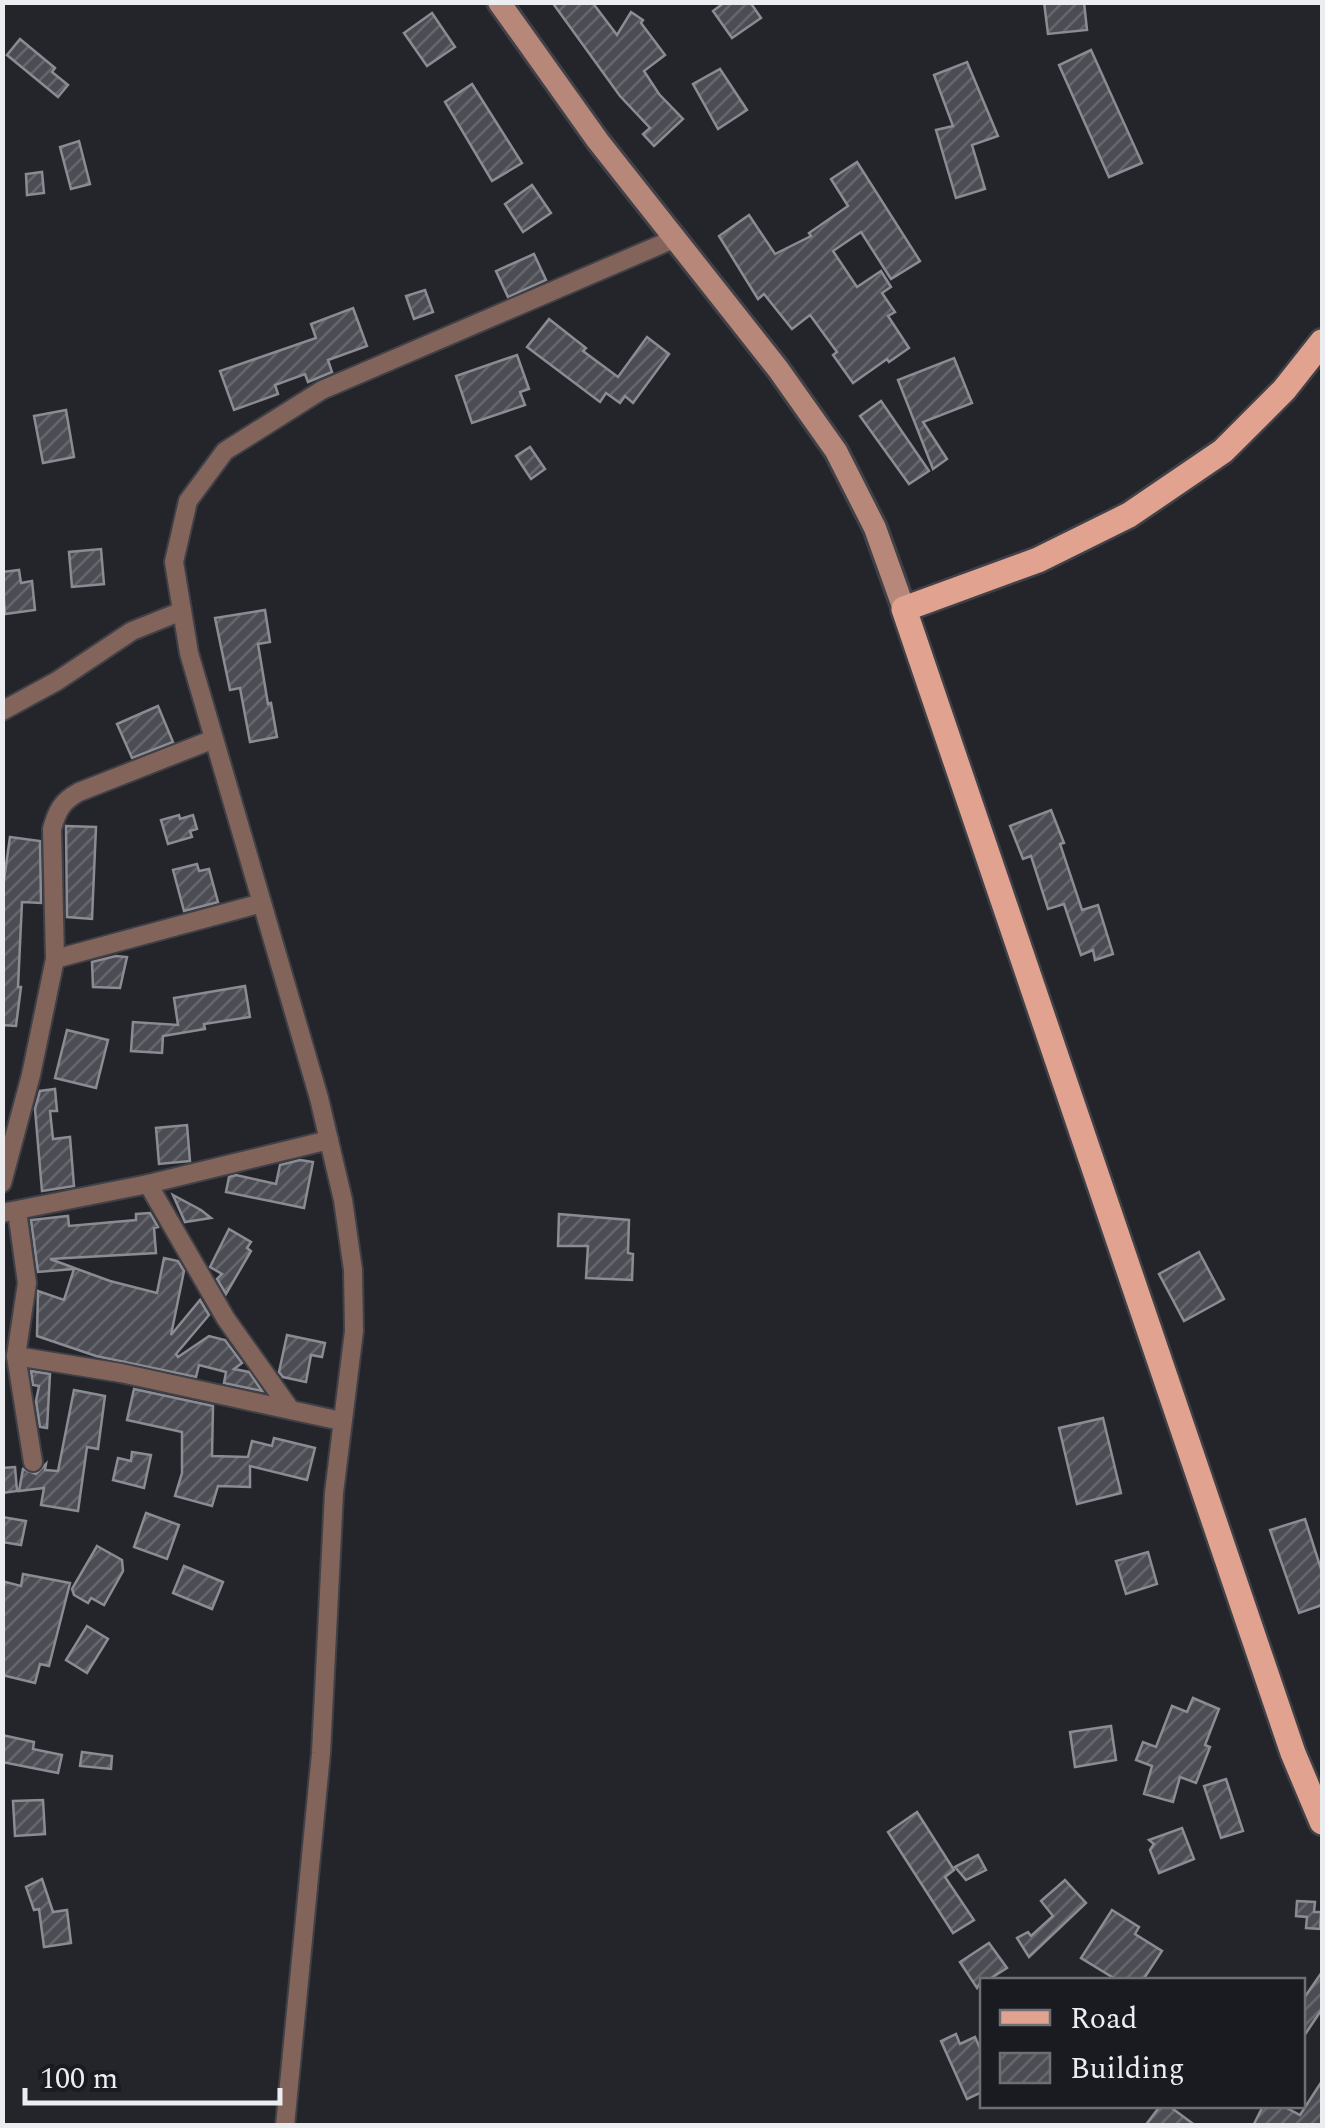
<svg xmlns="http://www.w3.org/2000/svg" width="1325" height="2128" viewBox="0 0 1325 2128" font-family="Spectral,serif">
<defs>
<pattern id="building-hatch" width="6" height="6" patternUnits="userSpaceOnUse" patternTransform="scale(2.5)"><rect width="6" height="6" fill="#4c4d54"/><path d="M-1 1l2-2M0 6l6-6M5 7l2-2" fill="none" stroke="#66676d"/></pattern>
</defs>
<rect width="100%" height="100%" fill="#24242b"/>
<g fill="url(#building-hatch)" stroke="#8b8c93" stroke-width="2.5">
<polygon points="552,2 592,2 617,35 631,12 643,20 641,23 665,55 644,71 659,94 683,119 654,146 643,134 650,128 620,96"/>
<polygon points="725,2 750,2 761,18 732,38 713,11"/>
<polygon points="1044,2 1084,2 1087,30 1048,34"/>
<polygon points="432,13 455,47 427,66 404,33"/>
<polygon points="20,39 55,68 52,72 68,85 58,97 7,55"/>
<polygon points="1091,50 1142,163 1109,177 1059,65"/>
<polygon points="967,62 998,136 972,145 985,189 956,198 936,130 953,126 934,75"/>
<polygon points="720,69 747,110 718,129 693,84"/>
<polygon points="472,84 522,163 492,181 445,102"/>
<polygon points="79,141 90,184 71,189 60,147"/>
<polygon points="857,162 920,261 891,279 861,232 833,251 857,287 881,271 891,287 882,293 895,312 888,316 909,348 889,362 887,359 853,383 833,355 837,352 810,315 792,329 764,294 758,299 719,236 749,215 775,254 811,236 809,233 848,206 831,179"/>
<polygon points="42,172 44,193 27,195 26,174"/>
<polygon points="532,185 551,213 523,232 505,204"/>
<polygon points="534,254 546,280 508,297 496,271"/>
<polygon points="425,290 433,312 414,319 406,296"/>
<polygon points="353,308 367,346 328,360 332,372 308,382 305,374 275,385 278,394 234,410 220,371 316,338 311,324"/>
<polygon points="549,319 586,348 583,351 618,377 647,337 669,354 633,403 625,396 620,403 606,393 600,402 527,347"/>
<polygon points="517,355 529,389 520,392 525,405 472,423 456,376"/>
<polygon points="954,358 972,403 923,422 947,459 933,469 898,380"/>
<polygon points="881,401 929,471 909,484 860,416"/>
<polygon points="66,410 74,457 43,463 34,416"/>
<polygon points="530,447 545,469 531,479 516,456"/>
<polygon points="101,549 104,584 72,587 69,552"/>
<polygon points="19,570 21,583 32,581 35,610 5,614 2,572"/>
<polygon points="265,610 270,642 258,644 268,704 271,703 277,737 250,742 240,688 230,690 215,618"/>
<polygon points="158,706 173,742 132,758 117,724"/>
<polygon points="1051,810 1064,843 1060,844 1082,910 1098,905 1113,954 1095,960 1093,950 1081,955 1064,904 1048,909 1031,856 1023,859 1010,826"/>
<polygon points="179,815 180,819 193,815 197,829 190,831 192,837 168,844 161,820"/>
<polygon points="66,826 96,827 92,919 67,917"/>
<polygon points="10,837 40,841 41,903 22,902 18,987 21,987 16,1026 2,1025 2,894"/>
<polygon points="197,864 199,871 209,869 218,902 184,911 173,870"/>
<polygon points="116,956 127,957 120,988 93,987 92,962"/>
<polygon points="245,986 250,1017 204,1024 205,1029 163,1036 162,1053 131,1051 133,1022 178,1025 174,998"/>
<polygon points="67,1030 108,1040 96,1088 55,1078"/>
<polygon points="55,1089 57,1111 50,1111 53,1139 70,1137 74,1186 42,1191 35,1109 40,1091"/>
<polygon points="187,1125 190,1161 159,1164 156,1128"/>
<polygon points="300,1160 313,1162 304,1208 226,1192 229,1177 236,1175 276,1184 280,1165"/>
<polygon points="173,1195 201,1210 211,1218 185,1222"/>
<polygon points="150,1213 158,1227 154,1228 156,1253 50,1259 110,1281 157,1293 164,1258 178,1261 184,1271 171,1335 200,1300 209,1315 176,1354 178,1357 209,1336 225,1340 242,1363 234,1369 249,1372 262,1391 224,1383 226,1372 199,1365 196,1377 96,1356 37,1336 38,1291 64,1300 74,1269 38,1272 31,1220 68,1216 69,1226 136,1220 136,1214"/>
<polygon points="559,1214 629,1220 628,1253 633,1254 632,1280 586,1278 588,1246 558,1246"/>
<polygon points="229,1229 251,1242 247,1248 251,1251 226,1294 217,1279 222,1274 210,1267"/>
<polygon points="1199,1252 1224,1299 1184,1321 1159,1274"/>
<polygon points="287,1335 325,1343 322,1357 311,1355 306,1382 283,1377 279,1372"/>
<polygon points="31,1371 50,1374 47,1428 40,1427 36,1401 39,1386 33,1385"/>
<polygon points="134,1389 213,1406 212,1456 248,1457 252,1441 272,1446 274,1438 315,1448 307,1480 250,1466 250,1487 218,1486 212,1506 175,1496 182,1473 182,1432 127,1420"/>
<polygon points="74,1390 105,1396 98,1449 87,1447 78,1511 41,1505 44,1488 19,1491 23,1469 36,1474 46,1464 45,1470 58,1471"/>
<polygon points="1103,1418 1121,1493 1077,1504 1059,1428"/>
<polygon points="132,1452 151,1455 144,1488 113,1480 118,1458 131,1461"/>
<polygon points="15,1467 17,1491 2,1493 2,1468"/>
<polygon points="146,1513 179,1525 167,1559 134,1547"/>
<polygon points="2,1517 26,1521 21,1545 2,1542"/>
<polygon points="1305,1519 1322,1572 1322,1605 1299,1613 1270,1530"/>
<polygon points="97,1546 122,1560 123,1571 104,1605 91,1598 88,1603 74,1595 72,1589"/>
<polygon points="1148,1552 1157,1584 1126,1594 1116,1561"/>
<polygon points="184,1566 223,1582 212,1609 173,1593"/>
<polygon points="23,1574 70,1583 49,1666 40,1664 35,1683 2,1675 2,1581 21,1586"/>
<polygon points="87,1626 108,1639 87,1673 66,1660"/>
<polygon points="1193,1698 1219,1709 1205,1745 1210,1747 1196,1783 1180,1777 1173,1802 1144,1794 1152,1766 1136,1760 1143,1742 1156,1747 1172,1706 1187,1712"/>
<polygon points="1111,1726 1116,1760 1075,1767 1070,1732"/>
<polygon points="2,1735 34,1742 33,1749 62,1755 58,1773 2,1762"/>
<polygon points="82,1752 112,1756 111,1769 80,1766"/>
<polygon points="1226,1779 1243,1831 1221,1838 1204,1786"/>
<polygon points="43,1800 45,1834 15,1836 13,1801"/>
<polygon points="917,1812 954,1870 945,1877 974,1920 953,1933 888,1832"/>
<polygon points="1182,1828 1194,1859 1159,1873 1150,1850 1154,1844 1149,1840"/>
<polygon points="978,1855 986,1870 966,1880 955,1867"/>
<polygon points="42,1879 53,1912 67,1910 71,1943 44,1947 39,1909 34,1910 26,1887"/>
<polygon points="1065,1880 1086,1903 1029,1957 1017,1938 1028,1932 1031,1936 1053,1916 1041,1901"/>
<polygon points="1297,1901 1315,1902 1314,1912 1321,1912 1320,1929 1306,1928 1307,1917 1296,1916"/>
<polygon points="1112,1910 1139,1927 1135,1934 1162,1951 1143,1980 1117,1980 1081,1958"/>
<polygon points="989,1943 1007,1968 988,1980 982,1980 977,1988 960,1962"/>
<polygon points="1322,1972 1322,2009 1302,2039 1302,2001"/>
<polygon points="956,2034 960,2044 975,2037 982,2053 982,2092 967,2099 941,2041"/>
<polygon points="1322,2081 1322,2126 1253,2126 1263,2106 1283,2106 1300,2115"/>
<polygon points="1160,2106 1169,2106 1196,2126 1145,2126"/>
</g>
<g fill="none" stroke-linecap="round" stroke-linejoin="round">
<defs>
<g id="street">
<polyline points="2,711 57,681 132,631 182,611"/>
<path d="M55,959L52,829C57,811 62,801 79,792L214,739"/>
<polyline points="2,1183 31,1075 55,959 262,903"/>
<polyline points="148,1184 226,1319 290,1409"/>
<polyline points="17,1211 27,1283 16,1356 33,1462"/>
<polyline points="2,1213 148,1184 329,1140"/>
<polyline points="16,1356 121,1373 341,1421"/>
<polyline points="285,2126 321,1753 334,1493 354,1331 353,1270 343,1200 319,1098 189,653 174,562 188,501 225,451 322,390 676,238"/>
</g>
<polyline id="secondary" points="499,2 598,141 778,369 836,451 875,528 904,609"/>
<polyline id="primary" points="1322,342 1284,390 1223,451 1129,515 1038,560 904,609 1293,1753 1322,1822"/>
</defs>
<use href="#street" stroke="#404047" stroke-width="22"/>
<use href="#secondary" stroke="#404047" stroke-width="28"/>
<use href="#primary" stroke="#404047" stroke-width="30"/>
<use href="#street" stroke="#82645b" stroke-width="18"/>
<use href="#secondary" stroke="#b78779" stroke-width="22"/>
<use href="#primary" stroke="#e1a290" stroke-width="25"/>
</g>
<rect width="1325" height="2128" fill="none" stroke="#ecedf1" stroke-width="10"/>
<rect x="980" y="1978" width="325" height="130" fill="#1a1b21" stroke="#6e6f74" stroke-width="2.5"/>
<rect x="1000" y="2010" width="50" height="15" fill="#e1a290" stroke="#6e6f74" stroke-width="2.5"/>
<text x="1070" y="2028" font-size="30" fill="#ecedf1">Road</text>
<rect x="1000" y="2053" width="50" height="30" fill="url(#building-hatch)" stroke="#6e6f74" stroke-width="2.5"/>
<text x="1070" y="2078" font-size="30" fill="#ecedf1">Building</text>
<path d="M25 2088v15h255v-15" fill="none" stroke="#ecedf1" stroke-width="5"/>
<text x="40" y="2088" font-size="30" fill="#ecedf1" stroke="#1a1b21" stroke-width="8" paint-order="stroke">100 m</text>
</svg>
